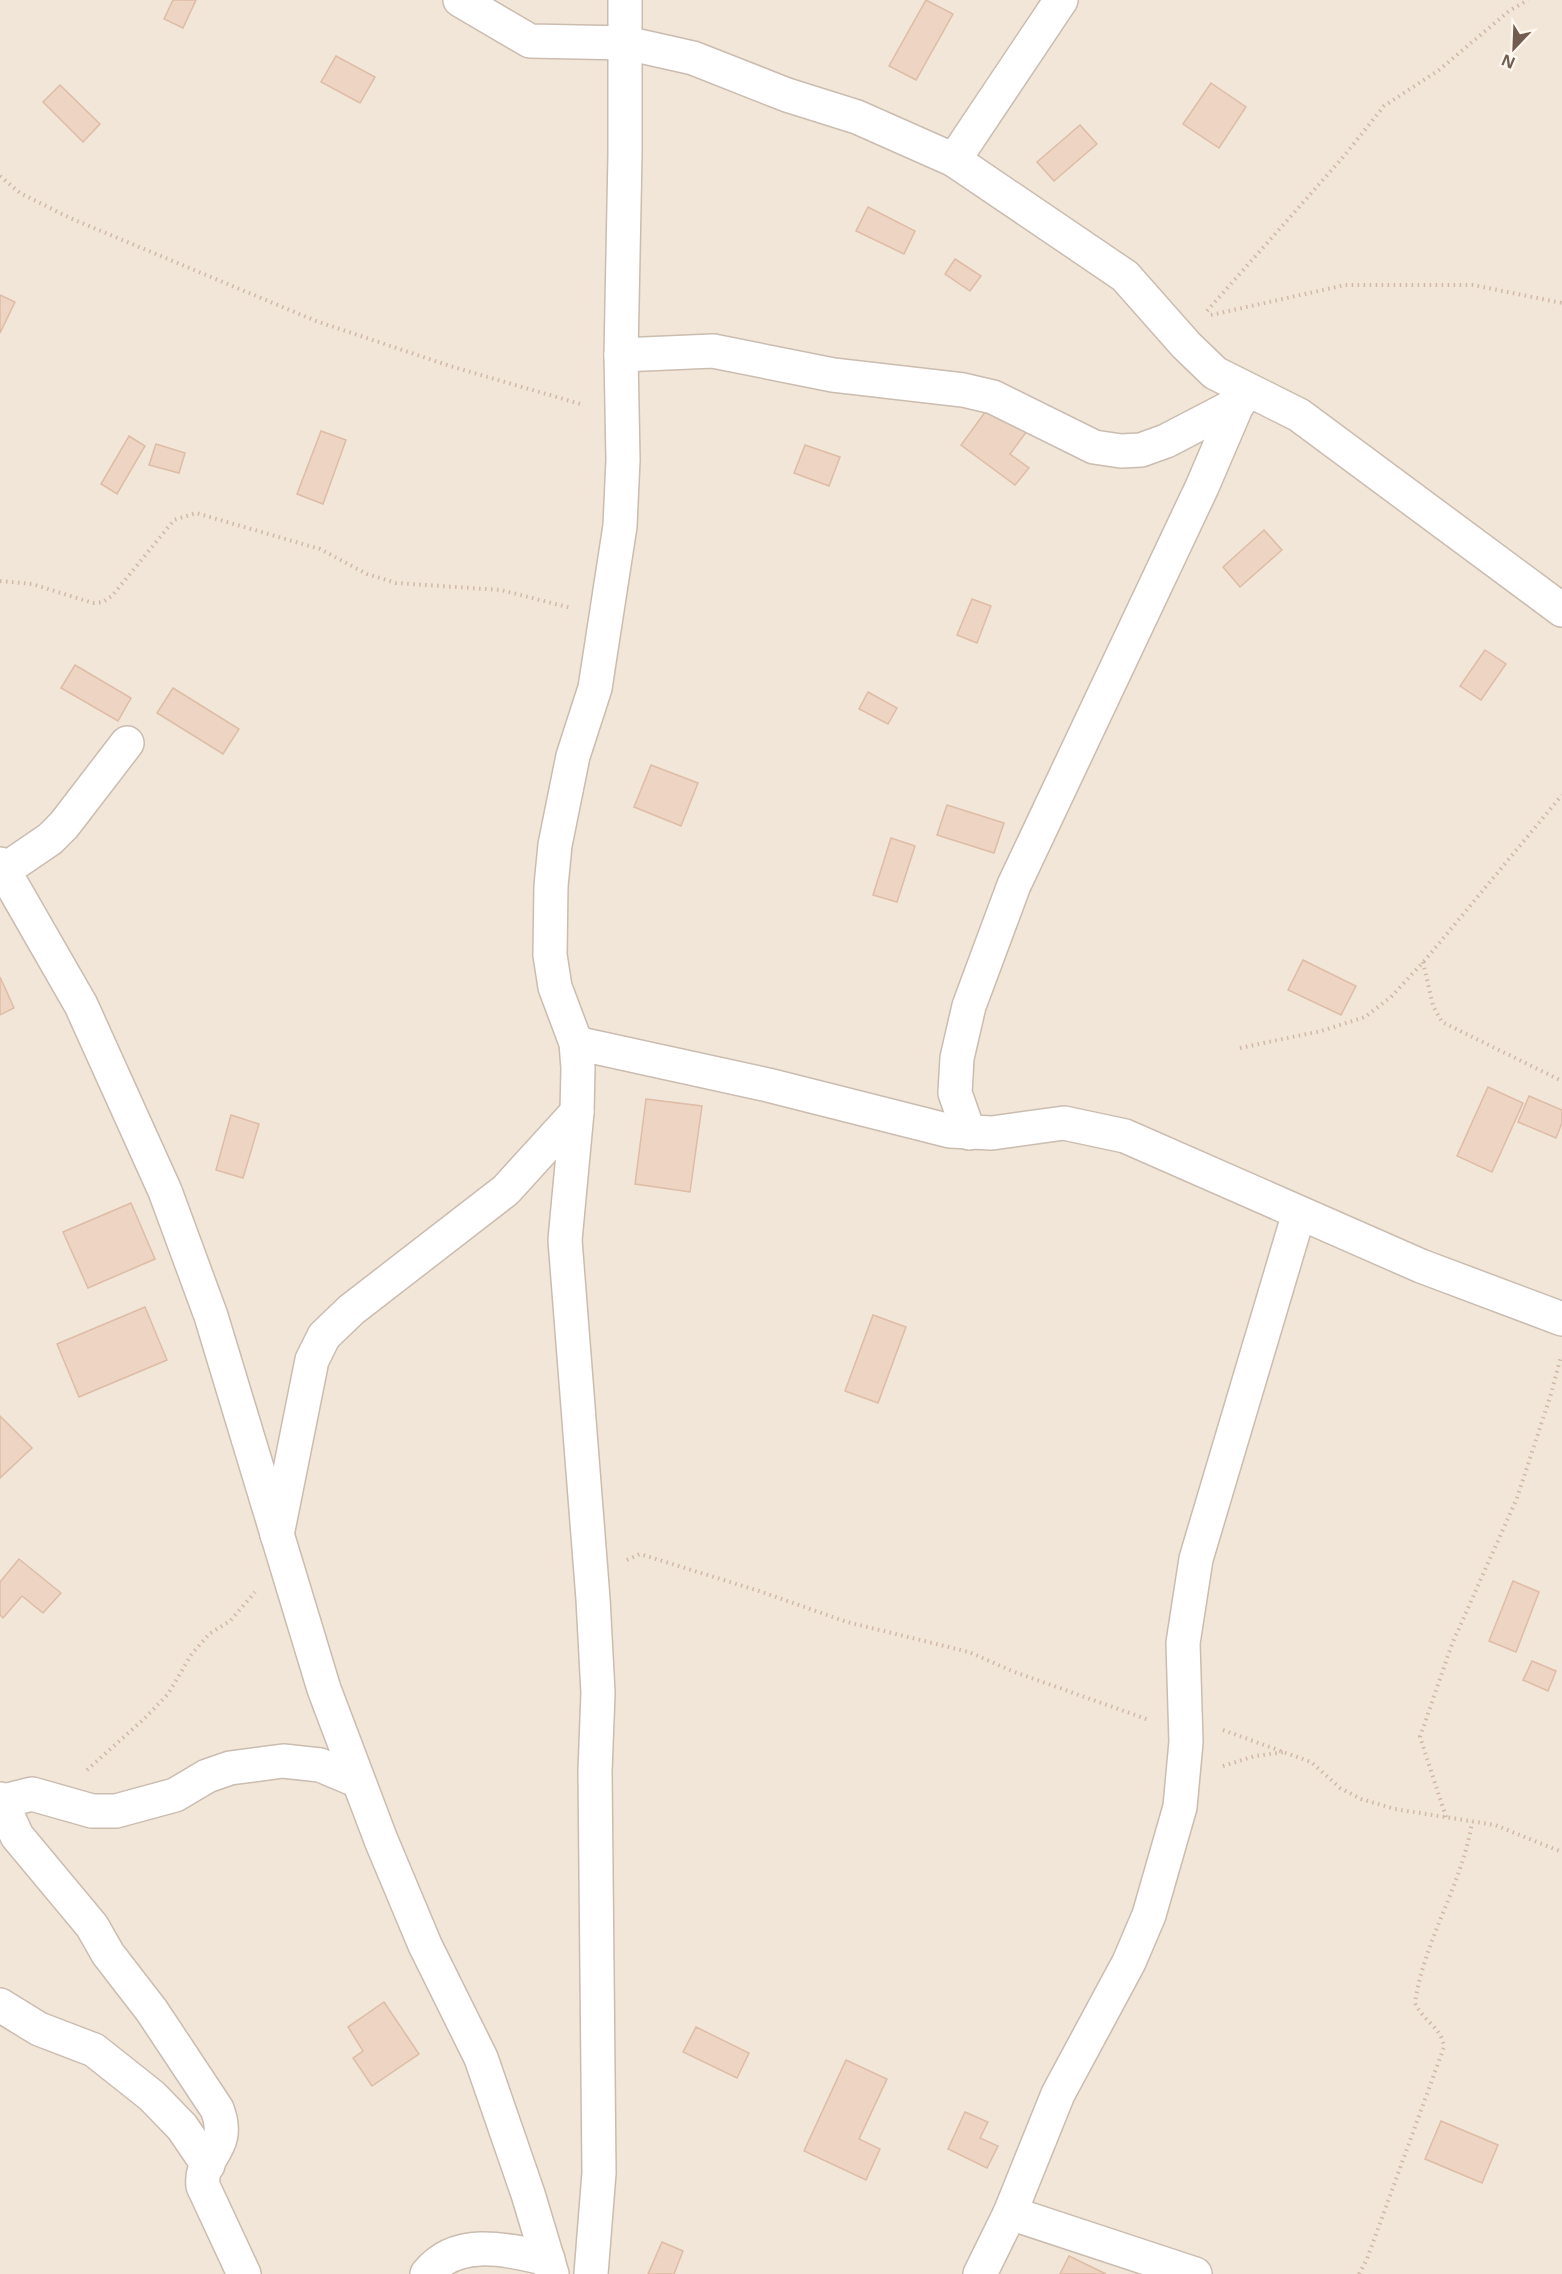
<svg xmlns="http://www.w3.org/2000/svg" width="1562" height="2274" viewBox="0 0 1562 2274" font-family="'Noto Sans',sans-serif">
<rect width="100%" height="100%" fill="#faf4e9"/>
<rect fill="#f1e6d8" x="0" y="0" width="1562" height="2274"/>
<g fill="#edd4c3" stroke="#debca5" stroke-width="1.5">
<polygon points="173,0 196,0 183,28 164,19"/>
<polygon points="926,0 953,14 916,80 889,66"/>
<polygon points="336,56 375,77 360,103 321,82"/>
<polygon points="1211,83 1246,107 1219,148 1183,124"/>
<polygon points="60,85 100,124 83,142 43,102"/>
<polygon points="1080,125 1097,144 1054,181 1037,162"/>
<polygon points="868,207 915,231 904,254 856,231"/>
<polygon points="955,259 981,276 970,291 945,274"/>
<polygon points="0,295 15,302 0,333"/>
<polygon points="991,404 1027,431 1010,454 1029,468 1015,485 961,445"/>
<polygon points="321,431 346,440 323,504 297,494"/>
<polygon points="129,436 145,446 117,494 101,484"/>
<polygon points="156,444 185,453 179,473 149,465"/>
<polygon points="805,445 840,457 829,486 794,473"/>
<polygon points="1264,530 1282,550 1240,587 1223,567"/>
<polygon points="972,599 991,606 977,643 957,635"/>
<polygon points="1485,650 1506,664 1481,700 1460,686"/>
<polygon points="75,665 131,698 118,721 61,688"/>
<polygon points="173,688 239,729 223,754 157,713"/>
<polygon points="868,692 897,708 888,724 859,709"/>
<polygon points="651,765 698,783 681,826 634,807"/>
<polygon points="947,805 1004,823 994,853 937,835"/>
<polygon points="891,838 915,846 897,902 873,895"/>
<polygon points="1303,960 1356,986 1341,1015 1288,990"/>
<polygon points="0,977 14,1008 0,1015"/>
<polygon points="1488,1087 1523,1103 1492,1172 1457,1156"/>
<polygon points="1529,1096 1562,1110 1562,1123 1556,1138 1518,1122"/>
<polygon points="646,1099 702,1106 690,1192 635,1184"/>
<polygon points="231,1115 259,1124 243,1178 216,1170"/>
<polygon points="131,1203 155,1259 88,1288 63,1232"/>
<polygon points="145,1307 167,1360 79,1397 57,1344"/>
<polygon points="873,1315 906,1327 878,1403 845,1391"/>
<polygon points="0,1416 32,1448 0,1478"/>
<polygon points="19,1559 61,1593 43,1613 22,1596 3,1618 0,1615 0,1582"/>
<polygon points="1513,1581 1539,1592 1516,1652 1489,1641"/>
<polygon points="1532,1661 1556,1671 1548,1691 1523,1680"/>
<polygon points="384,2002 419,2054 372,2086 353,2058 363,2051 348,2027"/>
<polygon points="696,2027 749,2053 737,2078 683,2052"/>
<polygon points="846,2060 887,2079 859,2139 880,2149 866,2180 804,2151"/>
<polygon points="965,2112 988,2122 980,2138 998,2146 987,2168 948,2149"/>
<polygon points="1441,2121 1498,2145 1482,2183 1425,2159"/>
<polygon points="662,2242 683,2251 674,2274 648,2274"/>
<polygon points="1069,2256 1106,2274 1060,2274"/>
</g>
<g fill="none" stroke-linecap="round" stroke-linejoin="round">
<defs>
<g id="street">
<polyline points="460,0 530,41 626,43 693,58 787,95 857,117 954,160 1125,276 1186,345 1215,373 1299,415 1562,610"/>
<polyline points="954,160 1061,0"/>
<polyline points="621,355 713,351 833,375 963,390 993,397 1094,447 1121,451 1141,450 1166,441 1239,403"/>
<polyline points="0,864 81,1005 165,1191 211,1316 324,1689 381,1840 425,1945 481,2058 528,2194 552,2274"/>
<polyline points="3,871 50,839 64,825 127,743"/>
<polyline points="576,1043 768,1085 950,1131 992,1133 1064,1123 1125,1136 1421,1266 1562,1319"/>
<polyline points="969,1133 955,1093 957,1058 969,1006 1014,885 1202,487 1244,389"/>
<polyline points="277,1535 312,1360 324,1336 351,1310 506,1190 577,1112"/>
<path d="M0,1799L17,1836L92,1926L108,1954L152,2011L217,2109C233,2150 199,2155 203,2186L244,2274"/>
<polyline points="0,1802 32,1794 92,1811 116,1811 175,1795 207,1776 230,1768 283,1761 320,1765 358,1781"/>
<polyline points="0,2005 39,2029 94,2050 152,2096 182,2127 208,2165"/>
<polyline points="1010,2213 1195,2274"/>
<path d="M427,2274C457,2236 508,2250 548,2259"/>
<polyline points="591,2274 599,2173 595,1771 598,1693 593,1599 565,1240 577,1112 578,1068 576,1043 555,987 550,955 551,886 555,845 573,756 595,688 620,526 623,460 621,355 625,155 625,0"/>
<polyline points="980,2274 1010,2213 1058,2094 1129,1962 1149,1915 1180,1807 1186,1742 1183,1643 1196,1559 1299,1213"/>
</g>
</defs>
<use href="#street" stroke="#cbbcb0" stroke-width="36"/>
<g stroke="#d2b8a6" stroke-width="4" stroke-dasharray="1.5 4.5" stroke-linecap="butt">
<polyline points="0,176 20,193 70,218 316,321 450,366 584,405"/>
<polyline points="1207,311 1344,156 1384,106 1439,70 1509,11 1528,0"/>
<polyline points="1211,315 1345,285 1473,285 1562,303"/>
<polyline points="0,581 32,584 93,603 103,602 112,596 174,520 196,513 320,549 367,574 396,583 501,590 571,608"/>
<polyline points="1423,962 1433,1006 1442,1022 1562,1081"/>
<polyline points="1240,1048 1321,1031 1365,1017 1391,997 1426,959 1562,795"/>
<polyline points="627,1560 640,1554 759,1591 847,1622 969,1652 1012,1671 1149,1720"/>
<polyline points="1223,1730 1311,1762 1340,1788 1361,1799 1395,1809 1495,1825 1562,1852"/>
<polyline points="1223,1766 1255,1756 1285,1752"/>
<polyline points="87,1770 144,1719 168,1694 191,1655 209,1634 230,1621 255,1592"/>
<polyline points="1446,1817 1420,1737 1452,1644 1517,1498 1551,1394 1561,1356"/>
<path d="M1359,2274L1367,2259L1444,2047C1442,2028 1423,2021 1415,2003C1424,1940 1462,1885 1472,1822"/>
</g>
<use href="#street" stroke="#fff" stroke-width="33"/>
</g>
<g transform="translate(1514 48) rotate(203)" stroke="#fdf8ef" stroke-width="4.5" paint-order="stroke">
<path d="M0-4.5L10 22L0 15L-10 22Z" fill="#725c4f"/>
<text y="-9" font-size="16" font-weight="bold" text-anchor="middle" fill="#725c4f">N</text>
</g>
</svg>
